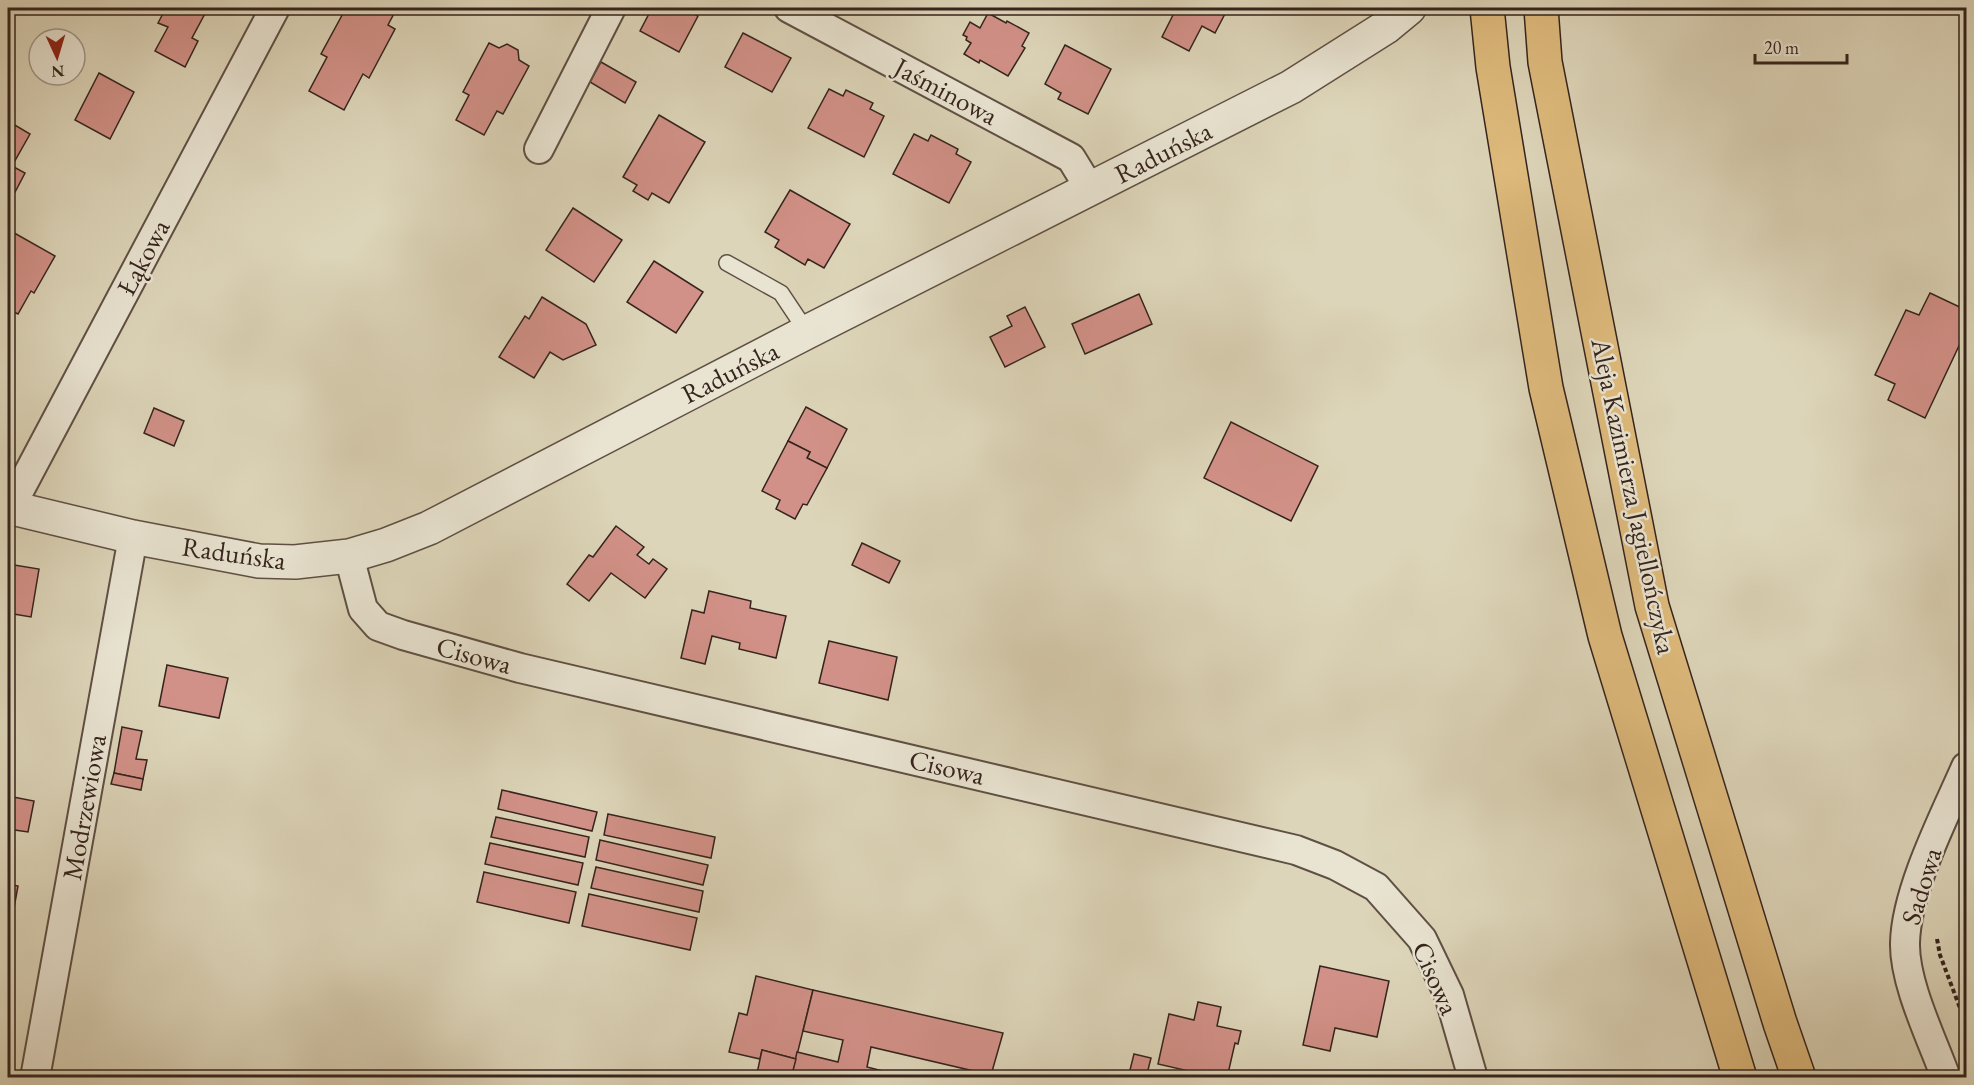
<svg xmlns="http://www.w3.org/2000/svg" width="1974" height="1085" viewBox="0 0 1974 1085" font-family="'EB Garamond',serif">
<rect width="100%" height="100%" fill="#ddd5b9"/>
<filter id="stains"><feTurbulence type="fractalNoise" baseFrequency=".00333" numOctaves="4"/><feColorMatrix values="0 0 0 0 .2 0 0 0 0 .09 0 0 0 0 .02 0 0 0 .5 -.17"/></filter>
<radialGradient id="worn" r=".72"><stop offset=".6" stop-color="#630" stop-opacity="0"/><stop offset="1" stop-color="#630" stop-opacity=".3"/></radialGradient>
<g fill="#d29188" stroke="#35241d" stroke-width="1.5">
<polygon points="166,8 208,8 192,38 198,41 185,67 155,51 168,27 158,23"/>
<polygon points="346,8 397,8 388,25 395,29 369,78 363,74 344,110 309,91 327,57 321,54"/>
<polygon points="652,8 683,8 698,16 679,52 640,31"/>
<polygon points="1175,8 1228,8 1215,33 1202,26 1189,51 1162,37 1176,9"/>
<polygon points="988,13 1006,23 1007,21 1029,33 1022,46 1025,48 1008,76 980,60 979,63 964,54 971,43 966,40 967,37 963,35 970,22 980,28"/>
<polygon points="743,33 791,58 772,92 725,67"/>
<polygon points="489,43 499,48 507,44 518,50 519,60 529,66 503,114 497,111 484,135 456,120 469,95 463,92"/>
<polygon points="1065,45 1111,69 1088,114 1058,99 1061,93 1045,84"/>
<polygon points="601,62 636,82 625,103 590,82"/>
<polygon points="99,73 134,92 110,139 75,120"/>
<polygon points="829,89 843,96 846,90 873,103 870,109 884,116 864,157 808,128"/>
<polygon points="659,115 705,142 669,203 652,193 648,200 633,191 637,185 623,177"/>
<polygon points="8,121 30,134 12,166 25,173 13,196 8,193"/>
<polygon points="914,134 928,141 931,135 958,149 956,154 971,162 949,203 893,174"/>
<polygon points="790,190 850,224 824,268 808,259 805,265 775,247 779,240 765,232"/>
<polygon points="573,208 622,240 594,282 546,250"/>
<polygon points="9,230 55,256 34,293 31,291 18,314 8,309"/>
<polygon points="654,261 703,292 676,333 627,302"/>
<polygon points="1930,293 1966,310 1966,316 1960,330 1965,333 1925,418 1888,400 1895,384 1875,375 1906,310 1919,315"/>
<polygon points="1139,294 1152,324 1085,354 1072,324"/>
<polygon points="542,297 586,324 596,345 563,360 550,352 534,378 499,357 525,316 529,319"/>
<polygon points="1025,307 1045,347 1005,367 990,337 1012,326 1007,316"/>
<polygon points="806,407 847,429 827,468 807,458 810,452 788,441"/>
<polygon points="154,408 184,421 174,446 144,433"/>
<polygon points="1231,422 1318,466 1291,521 1204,478"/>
<polygon points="788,441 810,452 807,458 827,468 807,505 803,504 795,519 776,509 780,500 762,491"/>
<polygon points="616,526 644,547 637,555 649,564 653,559 667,569 645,598 611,573 589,601 567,584 589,555 593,557"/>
<polygon points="862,543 900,561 889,583 852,565"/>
<polygon points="8,564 39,569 31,617 8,613"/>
<polygon points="709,591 751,601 750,608 786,616 776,658 739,649 740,643 712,636 705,664 681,658 692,610 704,613"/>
<polygon points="829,641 897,657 888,700 819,683"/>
<polygon points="167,665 228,678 219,718 159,706"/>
<polygon points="122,727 142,731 136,759 147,760 143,779 114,773"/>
<polygon points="8,745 14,747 8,783"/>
<polygon points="114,773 143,779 141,790 111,784"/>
<polygon points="502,790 597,812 592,831 498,809"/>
<polygon points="8,796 34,801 28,832 8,829"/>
<polygon points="608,814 715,837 711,858 604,835"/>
<polygon points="496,817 589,837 585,857 491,837"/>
<polygon points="600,840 708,865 703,885 596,860"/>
<polygon points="490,843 583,863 578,885 485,864"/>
<polygon points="596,867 703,891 699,912 591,888"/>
<polygon points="484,872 576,892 569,923 477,902"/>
<polygon points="8,884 18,886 8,941"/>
<polygon points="589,894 697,918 690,950 582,926"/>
<polygon points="1320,966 1389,981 1377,1037 1335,1028 1330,1051 1303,1045"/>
<polygon points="756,976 813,990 796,1059 762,1050 760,1059 729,1052 739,1013 747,1015"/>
<polygon points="813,990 1003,1033 991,1075 871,1047 867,1067 910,1078 791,1078 797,1052 838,1062 843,1040 803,1031"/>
<polygon points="1198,1002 1221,1007 1217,1026 1241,1031 1238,1044 1235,1043 1227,1078 1219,1078 1158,1064 1169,1014 1194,1020"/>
<polygon points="762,1050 796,1059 791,1078 756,1078"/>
<polygon points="1134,1054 1151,1058 1146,1078 1128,1078"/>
</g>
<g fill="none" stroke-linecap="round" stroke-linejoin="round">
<defs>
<polyline id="service" points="727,263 781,293 807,332"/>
<g id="minor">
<polyline points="789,8 1071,158 1090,189"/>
<polyline points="539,149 611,8"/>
<polyline points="15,509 19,491 275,8"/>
<polyline points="349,556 363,609 378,626 403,635 520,668 1296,850 1335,865 1376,887 1422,939 1449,995 1473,1078"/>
<polyline points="35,1078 133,537"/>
<path d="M1946,1078C1932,1039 1904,983 1905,943C1906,890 1945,815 1966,767"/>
</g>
<polyline id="tertiary" points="8,507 133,537 259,561 295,562 349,556 386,545 429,528 807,332 1291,87 1386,27 1409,8"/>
<g id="motorway">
<polyline points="1487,8 1493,67 1546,388 1605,636 1740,1078"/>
<polyline points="1541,8 1545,62 1652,606 1780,1023 1799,1078"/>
</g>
</defs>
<use href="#service" stroke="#5f5044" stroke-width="18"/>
<use href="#minor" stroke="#5f5044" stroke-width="32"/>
<use href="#tertiary" stroke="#5f5044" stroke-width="36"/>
<use href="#motorway" stroke="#35241d" stroke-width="36"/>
<polyline stroke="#35241d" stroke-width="4" stroke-dasharray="4.5 3" stroke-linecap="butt" points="1937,939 1940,955 1966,1024"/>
<use href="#service" stroke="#e9e4d2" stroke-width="15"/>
<use href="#minor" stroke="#e9e4d2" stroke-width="28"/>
<use href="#tertiary" stroke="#e9e4d2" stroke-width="33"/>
<use href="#motorway" stroke="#deba7c" stroke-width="33"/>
</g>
<g text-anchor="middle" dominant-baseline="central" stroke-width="5" stroke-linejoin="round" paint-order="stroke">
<g font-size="27" fill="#35241d" stroke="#e9e4d2">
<text transform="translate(946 91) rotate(28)">Jaśminowa</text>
<text transform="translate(1163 152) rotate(-27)">Raduńska</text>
<text transform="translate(143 257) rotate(-62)">Łąkowa</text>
<text transform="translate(730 372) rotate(-27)">Raduńska</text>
<text transform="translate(1634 496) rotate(78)">Aleja Kazimierza Jagiellończyka</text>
<text transform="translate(234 553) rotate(8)">Raduńska</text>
<text transform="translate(474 655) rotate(15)">Cisowa</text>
<text transform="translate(947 767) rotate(13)">Cisowa</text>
<text transform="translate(84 807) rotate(-80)">Modrzewiowa</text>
<text transform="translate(1921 886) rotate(-73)">Sadowa</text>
<text transform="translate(1436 978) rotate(66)">Cisowa</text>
</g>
</g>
<rect width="1974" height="1085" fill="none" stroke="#ddd5b9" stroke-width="30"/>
<rect x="9" y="9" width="1956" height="1067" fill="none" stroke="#35241d" stroke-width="3"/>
<rect x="15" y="15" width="1944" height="1055" fill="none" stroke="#35241d" stroke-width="1.5"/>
<g transform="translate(57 57) rotate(176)"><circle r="28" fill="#e9e4d2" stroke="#a1978a" stroke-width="1.5"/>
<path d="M0-4.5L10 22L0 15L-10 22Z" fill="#8f2418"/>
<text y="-9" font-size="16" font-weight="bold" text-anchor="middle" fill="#35241d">N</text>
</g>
<path d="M1755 54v9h92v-9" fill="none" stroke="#35241d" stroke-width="3"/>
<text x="1764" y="54" font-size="18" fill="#35241d" stroke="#e9e4d2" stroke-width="4.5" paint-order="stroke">20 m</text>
<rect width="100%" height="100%" filter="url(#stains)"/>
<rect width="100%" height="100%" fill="url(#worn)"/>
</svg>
